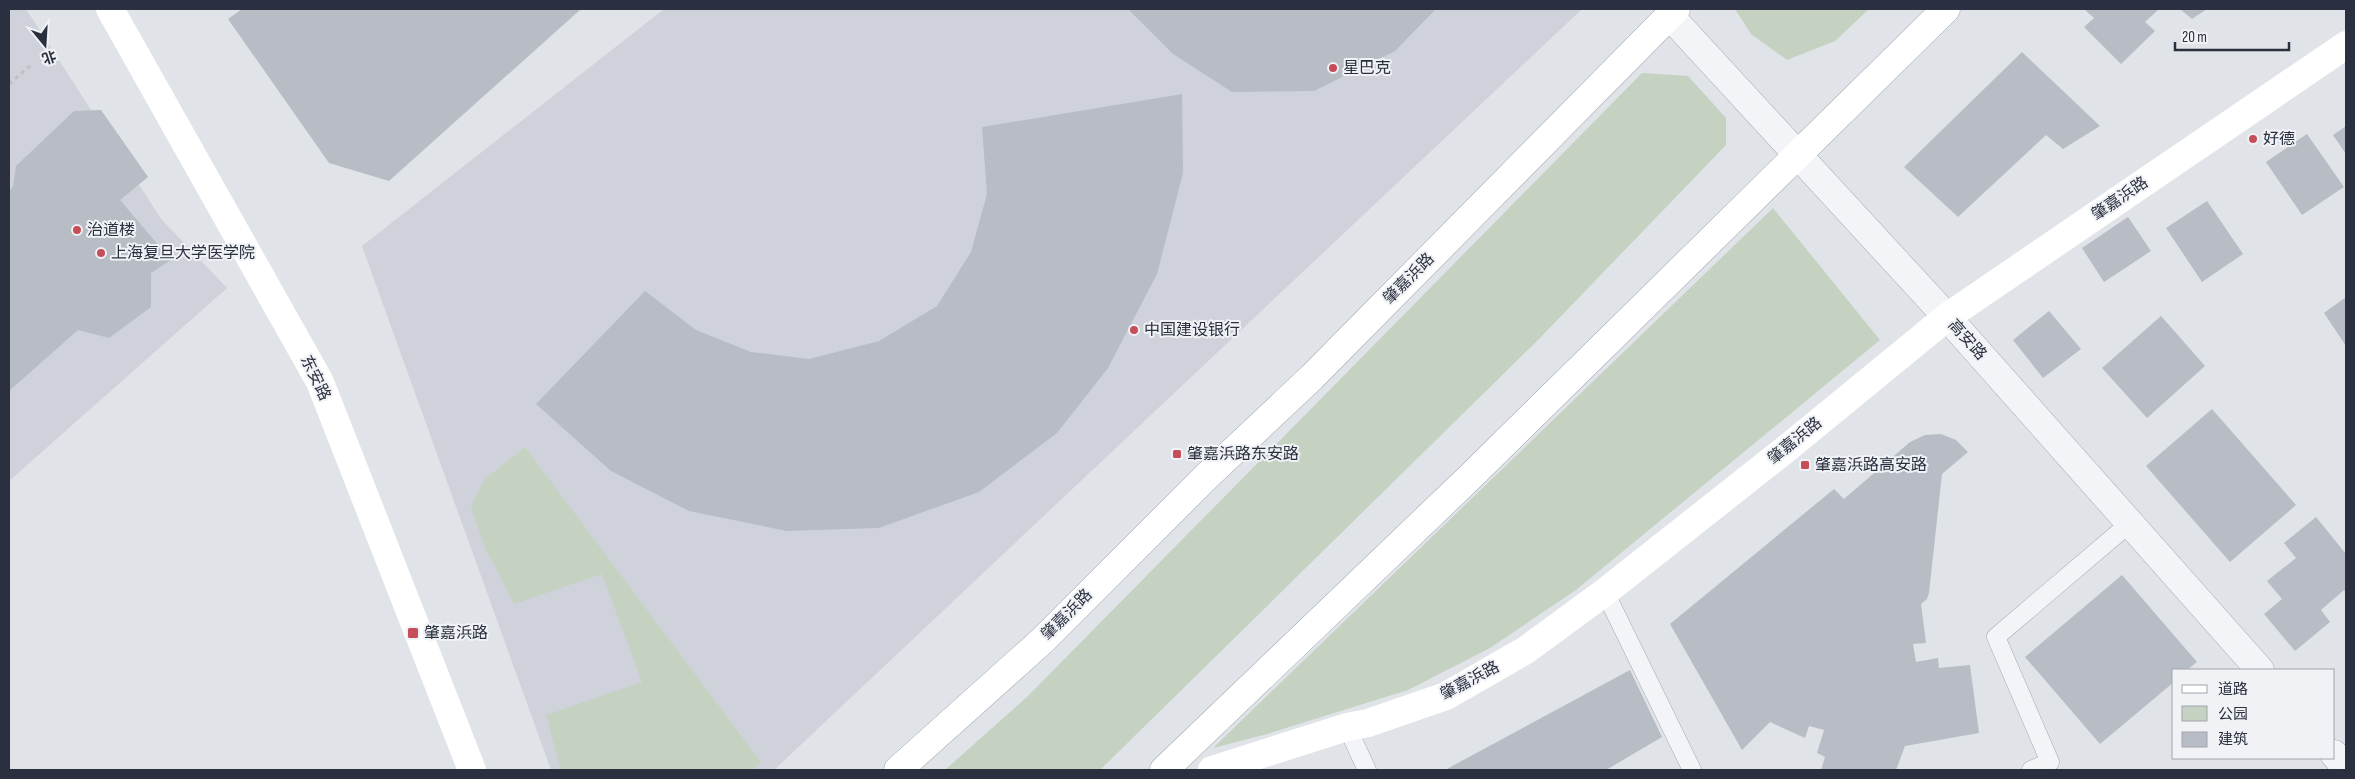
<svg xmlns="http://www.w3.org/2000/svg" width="2355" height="779" viewBox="0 0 2355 779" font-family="'Sofia Sans Condensed','Noto Sans SC',sans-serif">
<rect width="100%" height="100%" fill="#e0e3e8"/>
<g fill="#cfd2da">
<polygon points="9,9 26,9 161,219 227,288 9,481"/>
<polygon points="664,9 1582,9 774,770 551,770 362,246"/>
</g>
<g fill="#c5d2c2">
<polygon points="1735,9 1869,9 1835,41 1787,60 1751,34"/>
<polygon points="1642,73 1688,76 1726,118 1726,145 1539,339 1100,770 945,770 1027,697"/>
<polygon points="1773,208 1880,340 1576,590 1490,648 1408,690 1267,734 1213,748"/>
<polygon points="525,447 761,762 752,770 561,770 546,715 642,682 602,574 514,604 485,548 471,507 484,480"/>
</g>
<g fill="#b8bcc5">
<polygon points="242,9 581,9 389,181 329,163 228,19"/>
<polygon points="1128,9 1436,9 1395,51 1314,91 1232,92 1173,54"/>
<polygon points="2084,9 2159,9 2145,22 2155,31 2121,64 2084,27 2094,18"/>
<polygon points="2180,9 2207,9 2192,19"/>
<polygon points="2022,52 2100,126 2063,149 2046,135 1958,217 1904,167"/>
<polygon points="1182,94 1183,173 1157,274 1108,368 1057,433 979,492 879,528 787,531 689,511 611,471 536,404 645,291 696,330 751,352 809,359 879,341 937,306 971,252 987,194 982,127"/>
<polygon points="101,110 148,177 120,200 171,260 151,273 151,307 109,338 78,330 9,391 9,191 13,187 16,166 74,111"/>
<polygon points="2346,126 2346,154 2333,135"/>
<polygon points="2307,134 2344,187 2302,215 2266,162"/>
<polygon points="2207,201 2243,254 2202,282 2166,228"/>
<polygon points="2128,217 2151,251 2104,282 2082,248"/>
<polygon points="2346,297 2346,346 2324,313"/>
<polygon points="2049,311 2081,349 2043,378 2013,340"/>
<polygon points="2161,316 2205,366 2147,418 2102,368"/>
<polygon points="2212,409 2296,505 2230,562 2146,466"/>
<polygon points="1941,434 1956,440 1968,452 1942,474 1929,593 1927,599 1921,604 1926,643 1913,644 1916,662 1938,658 1939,668 1970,665 1979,733 1905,746 1896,770 1821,770 1825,757 1817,753 1824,730 1809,726 1805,738 1770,722 1742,750 1670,624 1834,489 1844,499 1910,442 1925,435"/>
<polygon points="2316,517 2346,554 2346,593 2344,590 2321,610 2330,622 2295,651 2264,614 2282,599 2267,581 2296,558 2284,543"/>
<polygon points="2122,575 2197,662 2187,670 2174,670 2174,682 2100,744 2025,657"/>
<polygon points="1630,670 1662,737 1606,770 1445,770"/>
</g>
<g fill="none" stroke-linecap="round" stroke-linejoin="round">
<defs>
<g id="lane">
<polyline points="1605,592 1692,770"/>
<polyline points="1347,727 1367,770"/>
<polyline points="2031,770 2050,762 1996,637 2130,523"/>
</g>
<g id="street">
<polyline points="1669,15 1947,317 2260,670"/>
<polyline points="2334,754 2346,768"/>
</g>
<g id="primary">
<polyline points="898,770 1043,640 1207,476 1312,377 1676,9"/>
<polyline points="1164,770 1469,478 1946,9"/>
</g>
</defs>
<use href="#lane" stroke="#a6aab2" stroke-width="19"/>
<use href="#street" stroke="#a6aab2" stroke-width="29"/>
<use href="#primary" stroke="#a1a7b3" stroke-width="29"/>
<polyline stroke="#bfc1c7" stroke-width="3" stroke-dasharray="4 4" stroke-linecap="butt" points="9,84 31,65"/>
<use href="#lane" stroke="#f3f4f7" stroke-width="18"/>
<use href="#street" stroke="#f3f4f7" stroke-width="28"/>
<g stroke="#fff" stroke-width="28">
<polyline points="110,9 320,382 472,770"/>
<polyline points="1212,770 1347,727 1368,723 1446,696 1526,650 1605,592 1786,449 1947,317 2346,45"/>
</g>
<use href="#primary" stroke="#fff" stroke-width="28"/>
</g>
<g fill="#c54e59" stroke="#f0f2f6" stroke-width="2">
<circle cx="1333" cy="68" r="5"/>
<circle cx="2253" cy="139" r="5"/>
<circle cx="77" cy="230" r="5"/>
<circle cx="101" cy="253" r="5"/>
<circle cx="1134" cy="330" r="5"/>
<rect x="1172" y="449" width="10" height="10" rx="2.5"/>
<rect x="1800" y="460" width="10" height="10" rx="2.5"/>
<rect x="407" y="627" width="12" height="12" rx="2.5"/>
</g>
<g text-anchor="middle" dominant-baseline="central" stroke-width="4" stroke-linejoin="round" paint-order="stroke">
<g font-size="16" fill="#2a303f" stroke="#f0f2f6" text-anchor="start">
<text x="1343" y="68">星巴克</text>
<text x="2263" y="139">好德</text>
<text x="87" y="230">治道楼</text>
<text x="111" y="253">上海复旦大学医学院</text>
<text x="1144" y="330">中国建设银行</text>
<text x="1187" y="454">肇嘉浜路东安路</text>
<text x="1815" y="465">肇嘉浜路高安路</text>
<text x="424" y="633">肇嘉浜路</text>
</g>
<g font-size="16" fill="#2a303f" stroke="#f0f2f6">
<text transform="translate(2120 199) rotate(-34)">肇嘉浜路</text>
<text transform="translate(1409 279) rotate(-45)">肇嘉浜路</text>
<text transform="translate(1967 340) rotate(48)">高安路</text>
<text transform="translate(315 378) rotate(64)">东安路</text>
<text transform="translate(1795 441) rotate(-39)">肇嘉浜路</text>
<text transform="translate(1067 615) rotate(-45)">肇嘉浜路</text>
<text transform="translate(1470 681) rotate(-28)">肇嘉浜路</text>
</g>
</g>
<rect width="2355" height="779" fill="none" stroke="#2a303f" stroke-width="20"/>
<rect x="2172" y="669" width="162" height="90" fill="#f0f2f6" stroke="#a1a4ad"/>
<rect x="2182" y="685" width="25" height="8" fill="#ffffff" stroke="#a1a4ad"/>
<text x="2218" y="694" font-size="15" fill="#2a303f">道路</text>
<rect x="2182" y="706" width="25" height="15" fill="#c5d2c2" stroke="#a1a4ad"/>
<text x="2218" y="719" font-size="15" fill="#2a303f">公园</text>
<rect x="2182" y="732" width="25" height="15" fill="#b8bcc5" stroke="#a1a4ad"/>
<text x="2218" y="744" font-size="15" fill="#2a303f">建筑</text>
<g transform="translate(45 45) rotate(162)" stroke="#f0f2f6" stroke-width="4" paint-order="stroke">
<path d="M0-4L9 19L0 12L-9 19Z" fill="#2a303f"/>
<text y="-8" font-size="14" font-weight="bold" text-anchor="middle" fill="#2a303f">北</text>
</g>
<path d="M2175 42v8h114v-8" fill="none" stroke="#2a303f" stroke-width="2.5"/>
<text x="2182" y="42" font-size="15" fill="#2a303f" stroke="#f0f2f6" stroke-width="4" paint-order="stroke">20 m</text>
</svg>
